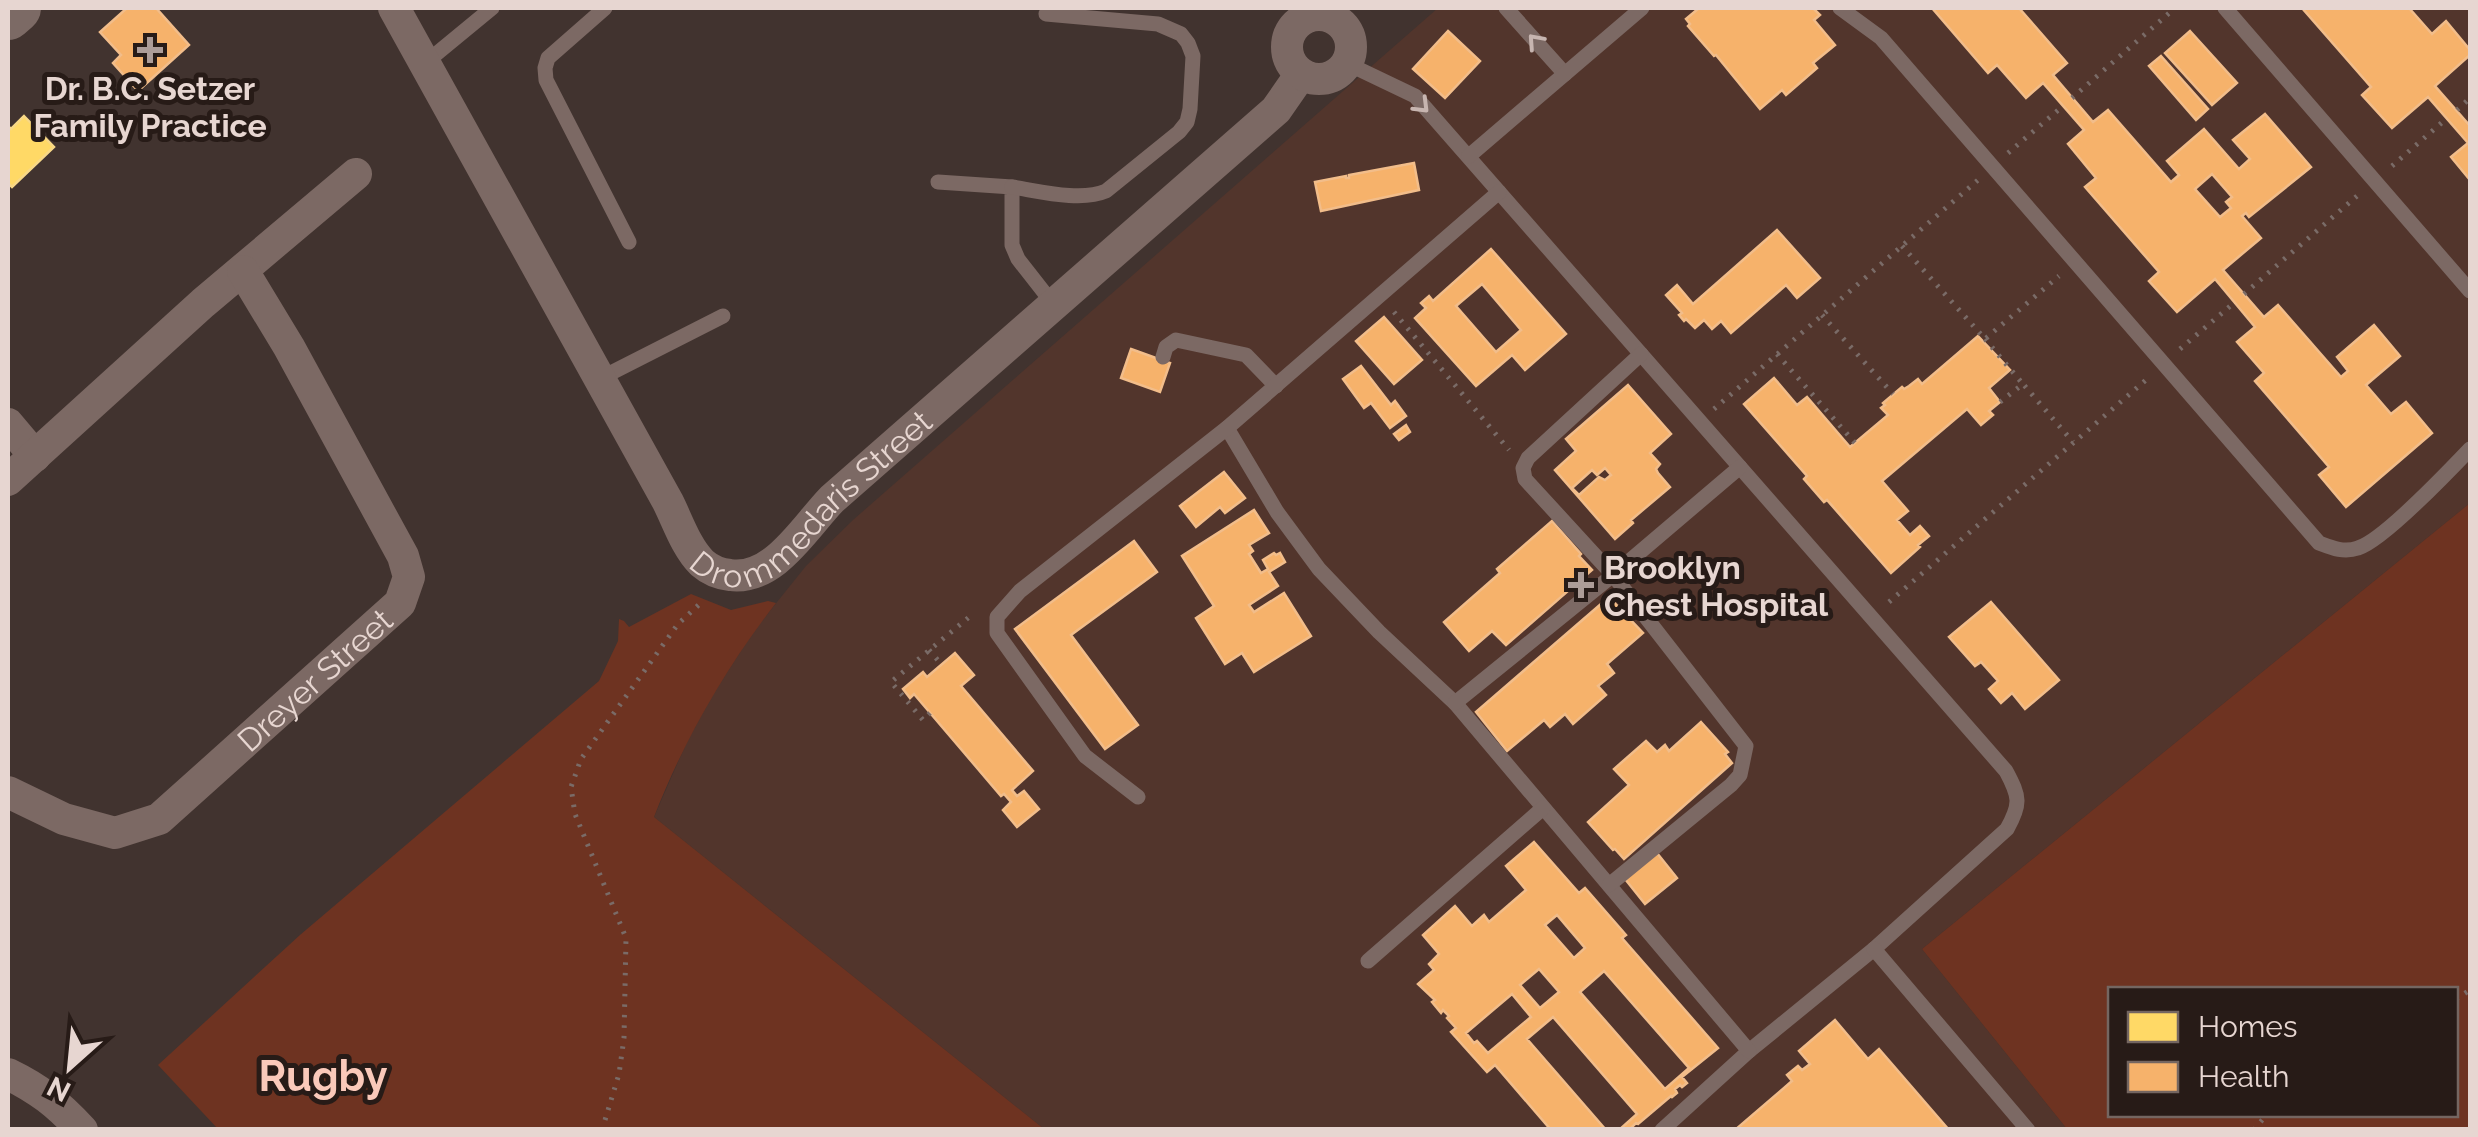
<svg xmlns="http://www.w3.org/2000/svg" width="2478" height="1137" viewBox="0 0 2478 1137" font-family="Raleway,sans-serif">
<rect width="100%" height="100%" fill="#41332f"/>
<polygon fill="#52352c" points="1438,8 2470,8 2470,503 1922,949 2067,1129 1044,1129 654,817 685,746 710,699 753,632 806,566 853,520"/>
<g fill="#6e3321" fill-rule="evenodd">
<path d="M2470,503V1129H2067L1922,949ZM2110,990H2456V1114H2110Z"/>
<path d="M691,594L731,610L768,601L776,603C725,669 684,740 654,817L1044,1129H218L158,1065L300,935L599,681L618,641L619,619L624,621L629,627Z"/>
</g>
<polygon fill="#ffd966" stroke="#f8d886" stroke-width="2.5" points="24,116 54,147 12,187 8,183 8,126 11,129"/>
<g fill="#f6b26b" stroke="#f2bd8a" stroke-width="2.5" fill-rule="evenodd">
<polygon points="127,8 156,8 189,45 138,91 113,63 121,55 100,32"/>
<polygon points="1699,8 1813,8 1820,15 1814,20 1835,45 1813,63 1817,68 1786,95 1782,90 1760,109 1716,55 1714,56 1688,26 1690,24 1686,19"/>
<path d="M1932,8H2019L2067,63L2053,75L2093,122L2108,110L2171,182L2179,175L2167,161L2204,129L2239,169L2250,159L2233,140L2265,114L2311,167L2249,217L2246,213L2242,216L2261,238L2223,270L2264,317L2278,305L2341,377L2348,371L2337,357L2374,325L2400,356L2366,385L2391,414L2406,402L2432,433L2346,507L2319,475L2329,467L2255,381L2264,373L2237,342L2255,327L2215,279L2177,312L2149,281L2159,272L2085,187L2096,178L2068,144L2084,130L2043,83L2026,98L1997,65L1988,73ZM2212,174L2232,197L2226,202L2231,208L2220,217L2195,189Z"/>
<polygon points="2302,8 2409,8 2432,34 2446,21 2470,50 2470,55 2435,86 2470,126 2470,180 2451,157 2468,143 2428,97 2392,128 2362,95 2371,87"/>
<polygon points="1448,31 1480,61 1445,98 1413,69"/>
<polygon points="2190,31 2237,83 2212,105 2165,53"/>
<polygon points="2161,56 2208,109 2196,120 2149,66"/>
<polygon points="1414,163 1419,190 1321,211 1315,182 1346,176 1346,178 1349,178 1349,175"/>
<polygon points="1777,230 1820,278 1797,298 1786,285 1731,333 1721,321 1712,329 1704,320 1695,328 1686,319 1684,321 1679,315 1682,313 1666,295 1677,285 1693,304"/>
<path d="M1491,249L1566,334L1525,370L1512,355L1476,386L1415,318L1426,308L1421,303L1429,296L1433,301ZM1482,284L1521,330L1496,352L1456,306Z"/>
<polygon points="1384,317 1422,360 1394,384 1356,341"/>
<polygon points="1978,336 2010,370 1989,388 2000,402 1989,411 1993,415 1981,425 1967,409 1882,481 1908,511 1897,520 1910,535 1920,526 1929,536 1918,545 1920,547 1891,573 1827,500 1824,502 1804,479 1807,476 1744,404 1774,378 1797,405 1807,397 1850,447 1888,415 1881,408 1885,405 1883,403 1902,387 1904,389 1909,386 1918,379 1922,384"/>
<polygon points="1131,349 1170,363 1160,392 1121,378"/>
<polygon points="1361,366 1391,405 1395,401 1406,416 1390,428 1371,403 1364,408 1343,379"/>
<path d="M1628,385L1671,434L1650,453L1660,464L1656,469L1658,473L1670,487L1631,520L1633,523L1615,539L1555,470L1576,451L1566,439ZM1605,468L1611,475L1605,480L1599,477L1579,495L1572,488L1592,470L1597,475Z"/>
<polygon points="1406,425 1410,432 1399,440 1394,434"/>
<polygon points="1224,472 1245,498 1225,513 1220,507 1196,527 1180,506"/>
<polygon points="1254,510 1269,533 1249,545 1253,551 1249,554 1261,573 1268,569 1263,560 1274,553 1276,555 1280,553 1285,562 1269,572 1278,586 1249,605 1254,612 1284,593 1311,636 1254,672 1242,653 1225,664 1196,618 1214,606 1182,556"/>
<polygon points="1552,521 1581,554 1579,556 1592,570 1506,645 1492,631 1469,651 1444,622 1500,573 1497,569"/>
<polygon points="1134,541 1157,572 1071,635 1138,725 1105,749 1015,629"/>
<polygon points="1609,597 1643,633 1607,664 1614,673 1598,686 1606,695 1573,724 1565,714 1550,727 1544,720 1507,751 1476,712"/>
<polygon points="1991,602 2059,680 2025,709 2012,693 2001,703 1989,689 1998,681 1981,662 1975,666 1949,637"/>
<polygon points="955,653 974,675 961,686 1033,771 1012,790 1017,796 1024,791 1039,809 1017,827 1003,810 1011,802 1004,794 1001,796 914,694 910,698 903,689 923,672 927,677"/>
<polygon points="1701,722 1728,752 1725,754 1732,763 1624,859 1615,849 1613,850 1588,822 1629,785 1614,769 1646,741 1657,752 1665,745 1669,751"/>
<path d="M1534,842L1579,893L1585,888L1626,935L1622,938L1718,1048L1682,1077L1687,1083L1682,1087L1680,1085L1675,1089L1677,1093L1672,1097L1671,1096L1638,1124L1636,1123L1629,1130H1619L1637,1114L1553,1017L1527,1039L1606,1130H1551L1495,1065L1487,1072L1451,1032L1456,1028L1447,1018L1449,1016L1443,1010L1441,1013L1432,1002L1435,1000L1418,984L1434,970L1429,964L1439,954L1423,935L1455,906L1472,926L1484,915L1489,922L1526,890L1506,866ZM1557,915L1585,948L1574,958L1545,925ZM1539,969L1559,992L1540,1008L1520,985ZM1604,971L1689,1068L1665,1089L1580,992ZM1512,994L1531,1017L1488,1053L1477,1041L1474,1043L1466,1033Z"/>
<polygon points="1657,853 1677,878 1645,904 1625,879"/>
<polygon points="1835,1020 1868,1059 1879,1049 1949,1130 1735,1130 1792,1081 1787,1075 1798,1066 1802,1070 1810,1064 1799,1051"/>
</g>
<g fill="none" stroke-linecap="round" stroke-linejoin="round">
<g stroke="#7a6b67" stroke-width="5" stroke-dasharray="2.5 8" stroke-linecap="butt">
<polyline points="2072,98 2175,8"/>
<polyline points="2457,110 2470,98"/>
<polyline points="2008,153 2063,106"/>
<polyline points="2392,166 2446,119"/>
<polyline points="1902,246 1985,339 2059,276"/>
<polyline points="2244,294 2357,196"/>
<polyline points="1394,312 1509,450"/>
<polyline points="1822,315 1893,394"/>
<polyline points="1985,339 2022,383"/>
<polyline points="2180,349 2235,302"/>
<polyline points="1777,354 1855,443"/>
<polyline points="2000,402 2023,384 2073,442"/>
<polyline points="1714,409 1978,180"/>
<polyline points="1889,602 2146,380"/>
<polyline points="929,650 942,665"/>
<polyline points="930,713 923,720 891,682 974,613"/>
<polyline points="2456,999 2470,990"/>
<polyline points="602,1130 619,1074 624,1038 626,938 575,814 571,787 581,759 678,624 704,600"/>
<polyline points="2254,1130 2267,1114"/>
</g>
<g stroke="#7c6964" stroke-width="15">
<polyline points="605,8 548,58 545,68 546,80 629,242"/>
<polyline points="1506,8 1565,74"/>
<path d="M1840,8L1881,38L2319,543C2332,548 2344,553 2358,548C2382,541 2450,470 2470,449"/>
<polyline points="2225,8 2470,291"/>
<path d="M1346,63L1415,96L2006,771C2020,797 2021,804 2007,829L1874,949L1749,1051L1662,1130"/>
<polyline points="424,64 492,8"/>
<polyline points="1469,156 1642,8"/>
<polyline points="938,182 1012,187 1012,245 1018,259 1054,305"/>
<path d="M1012,187C1039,191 1081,202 1106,191L1179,132L1187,122L1190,109L1193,56L1188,43L1181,34L1158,24L1046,14"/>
<polyline points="1163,357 1166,347 1176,340 1246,355 1276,386"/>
<polyline points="599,379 723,316"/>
<polyline points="1227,428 1277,512 1319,569 1379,632 1455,703 1749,1051"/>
<polyline points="1455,703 1613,575 1740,467"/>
<polyline points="1138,797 1085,756 997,633 997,617 1020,591 1227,428 1499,192"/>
<polyline points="1609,885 1731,785 1740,775 1746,746 1613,575 1525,479 1523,468 1528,458 1641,354"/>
<polyline points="1874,949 2028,1130"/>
<polyline points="1368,961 1543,808"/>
</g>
<g stroke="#7c6964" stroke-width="32">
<path id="s1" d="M394,8L668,502C678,522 686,547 702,563C710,570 720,574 730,575C774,581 804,528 832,499L1276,110L1301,74"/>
<circle cx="1319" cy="47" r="32"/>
<polyline points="8,424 35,456"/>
<polyline points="8,480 203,303 356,174"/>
<path id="s2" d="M8,792L64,819L115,833L159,819L400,603L409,577L403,556L289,347L243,271"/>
<path d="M8,1074C39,1089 58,1104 82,1130"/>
</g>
<polyline stroke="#7c6a65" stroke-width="50" points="8,15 16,8"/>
</g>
<defs><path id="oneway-chevron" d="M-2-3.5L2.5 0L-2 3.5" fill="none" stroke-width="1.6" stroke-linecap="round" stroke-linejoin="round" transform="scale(2.5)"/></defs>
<g stroke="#c7b5b0">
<use href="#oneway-chevron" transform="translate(1535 41) rotate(-132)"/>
<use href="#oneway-chevron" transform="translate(1422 106) rotate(45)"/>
</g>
<g fill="#ad9d98" stroke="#271b17" stroke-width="4">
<path d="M145 35h10v10h10v10h-10v10h-10v-10h-10v-10h10z"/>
<path d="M1576 570h10v10h10v10h-10v10h-10v-10h-10v-10h10z"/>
</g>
<g text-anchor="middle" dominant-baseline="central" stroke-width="10" stroke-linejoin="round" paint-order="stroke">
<g font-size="32" font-weight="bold" fill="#e7d6d1" stroke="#271b17">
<text x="150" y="88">Dr. B.C. Setzer<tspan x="150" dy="37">Family Practice</tspan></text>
<text x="1604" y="567" text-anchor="start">Brooklyn<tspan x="1604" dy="37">Chest Hospital</tspan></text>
</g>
<g font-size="32" fill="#e7d6d1" stroke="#271b17">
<text stroke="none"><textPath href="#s1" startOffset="775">Drommedaris Street</textPath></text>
<text stroke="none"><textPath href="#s2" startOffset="370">Dreyer Street</textPath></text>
</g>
<g font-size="42" font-weight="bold" fill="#fac9ba" stroke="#271b17">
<text x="323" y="1076">Rugby</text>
</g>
</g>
<rect width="2478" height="1137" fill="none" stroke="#e7d6d1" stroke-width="20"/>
<rect x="2108" y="987" width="350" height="130" fill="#271b17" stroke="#746661" stroke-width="2.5"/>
<rect x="2128" y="1012" width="50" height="30" fill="#ffd966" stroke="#746661" stroke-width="2.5"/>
<text x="2198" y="1037" font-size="30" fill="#e7d6d1">Homes</text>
<rect x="2128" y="1062" width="50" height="30" fill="#f6b26b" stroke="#746661" stroke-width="2.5"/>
<text x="2198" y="1087" font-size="30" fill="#e7d6d1">Health</text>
<g transform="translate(70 1067) rotate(207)" stroke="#271b17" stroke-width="8" paint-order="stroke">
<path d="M0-8L18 38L0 25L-18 38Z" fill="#e7d6d1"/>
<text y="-15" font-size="28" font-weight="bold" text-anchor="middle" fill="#e7d6d1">N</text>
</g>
</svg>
